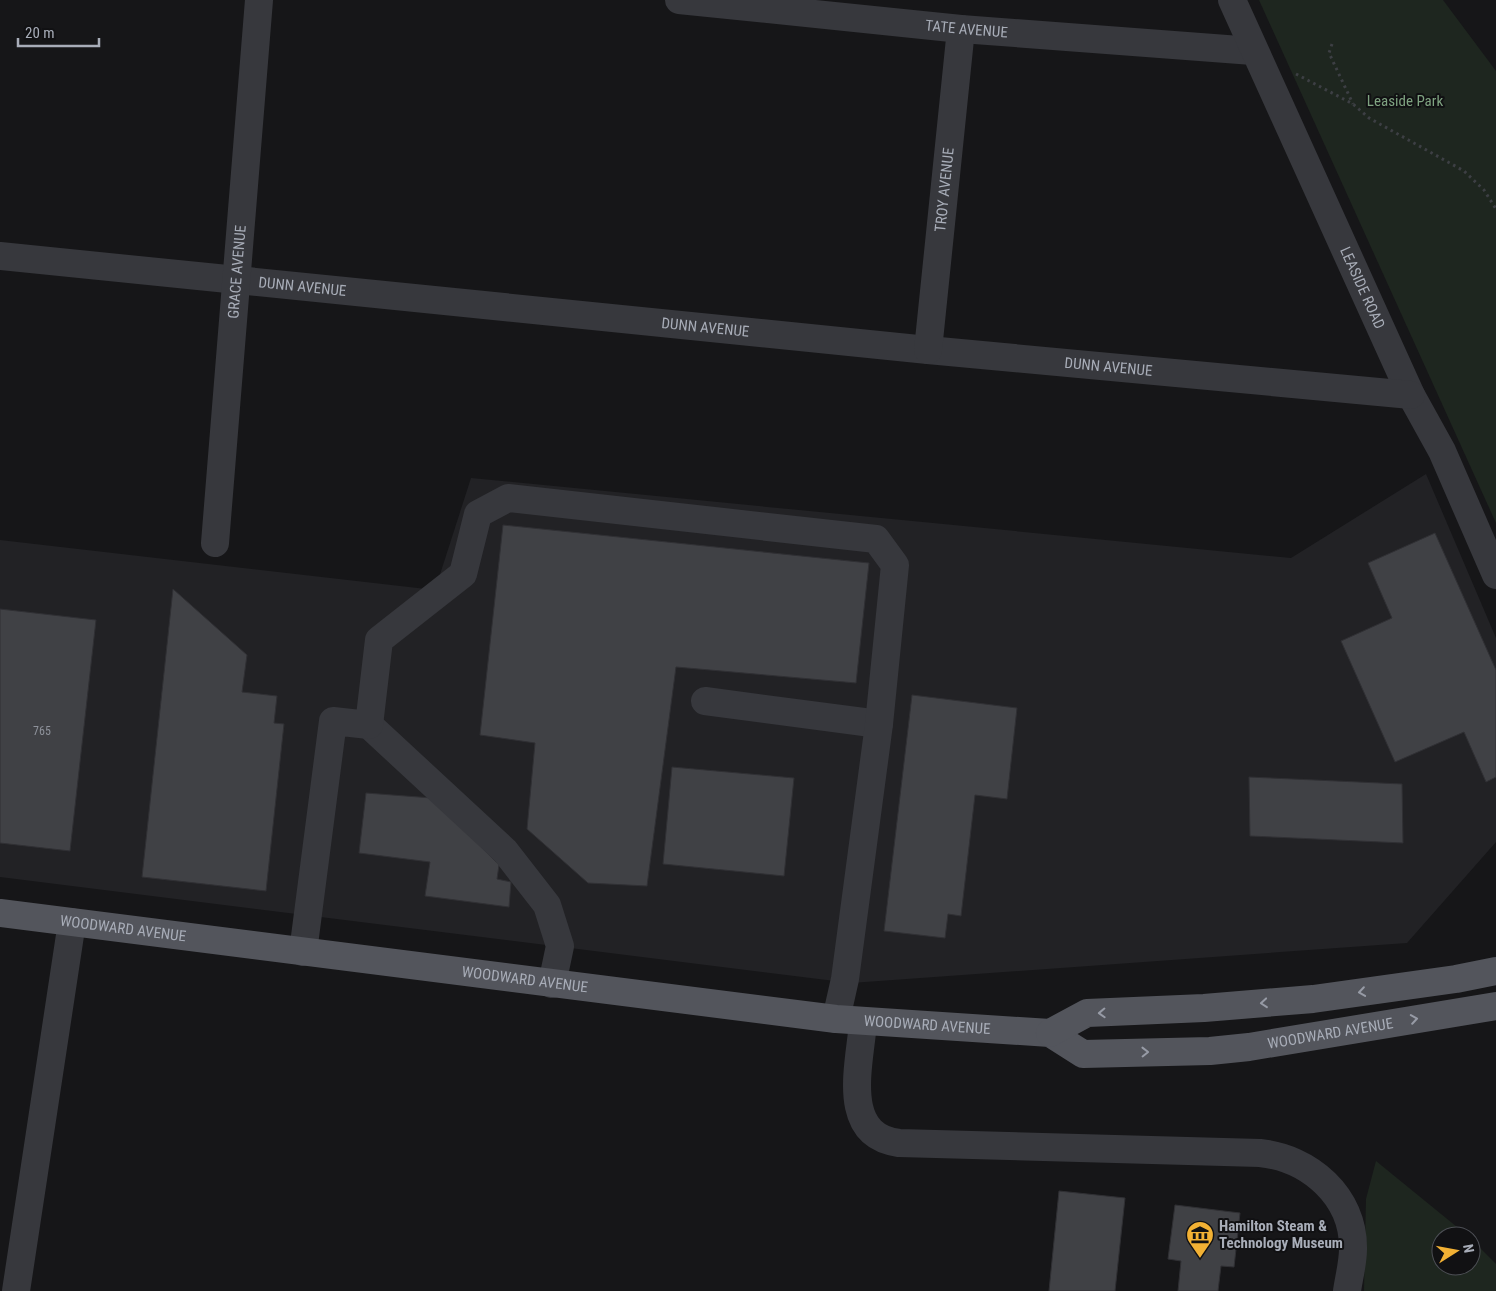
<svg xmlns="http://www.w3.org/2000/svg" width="1496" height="1291" viewBox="0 0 1496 1291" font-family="'Roboto Condensed',sans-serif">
<rect width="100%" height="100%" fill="#161618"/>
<polygon fill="#222225" points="1426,474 1496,638 1496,842 1407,943 851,983 0,877 0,540 435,590 471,478 1291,558"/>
<g fill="#1e261f">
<polygon points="1259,0 1443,0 1496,71 1496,523"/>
<polygon points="1376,1161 1468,1236 1441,1236 1441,1266 1471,1266 1471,1239 1496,1264 1496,1291 1364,1291 1366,1199"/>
</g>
<g fill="#404145" stroke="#303034">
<polygon points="503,525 869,563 856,683 676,667 647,886 588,883 527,829 535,743 480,735"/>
<polygon points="1435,533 1496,670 1496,777 1486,782 1464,732 1395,762 1341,641 1392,618 1368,563"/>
<polygon points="173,589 247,655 242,692 277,696 274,723 284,724 266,891 142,877"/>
<polygon points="0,609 96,620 70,851 0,843"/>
<polygon points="912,695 1017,708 1007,799 975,795 961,916 948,914 945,938 884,931"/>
<polygon points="672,767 794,778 784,876 663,864"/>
<polygon points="1249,777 1402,784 1403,843 1250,836"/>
<polygon points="366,793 432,798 499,865 497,879 511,882 509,907 425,896 430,862 359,853"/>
<polygon points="1059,1191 1125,1198 1115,1291 1049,1291"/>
<polygon points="1175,1205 1240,1213 1234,1267 1221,1266 1218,1291 1178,1291 1181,1261 1168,1259"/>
</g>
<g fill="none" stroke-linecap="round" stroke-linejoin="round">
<g stroke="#3d3f44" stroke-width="3" stroke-dasharray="2.5 4" stroke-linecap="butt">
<polyline points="1332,44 1329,53 1353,104"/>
<polyline points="1296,74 1353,104 1369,118 1464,171 1484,190 1496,209"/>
</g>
<g stroke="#37383d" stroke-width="28">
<path id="s1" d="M679,0L961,29L1253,51"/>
<path id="s2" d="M1232,0L1411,395L1442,451L1496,575"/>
<path id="s3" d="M0,256L928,350L1411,395"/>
<path id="s4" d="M928,350L961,29"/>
<path id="s5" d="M215,543L259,0"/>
<polyline points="705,701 879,724"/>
<polyline points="369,725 505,851 547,905 560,946 552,984"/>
<polyline points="303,952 333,721 369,725 379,640 463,574 478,514 508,498 876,539 895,565 879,724 845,979 836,1019"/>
<path d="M863,1022C860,1064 839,1135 899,1143L1260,1153C1309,1158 1354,1196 1353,1249C1353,1263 1349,1277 1347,1291"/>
<polyline points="16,1291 72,922"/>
</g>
<g stroke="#53555c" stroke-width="28">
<path id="s6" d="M0,913L836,1019L1050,1033L1083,1054L1210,1051L1249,1047L1496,1006"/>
<polyline points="1050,1033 1087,1013 1204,1008 1313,999 1456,979 1496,971"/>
</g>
</g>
<defs><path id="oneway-chevron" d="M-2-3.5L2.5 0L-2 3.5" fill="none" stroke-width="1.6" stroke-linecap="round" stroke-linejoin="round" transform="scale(1.25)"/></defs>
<g stroke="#979ba6">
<use href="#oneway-chevron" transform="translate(1362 992) rotate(172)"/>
<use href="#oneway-chevron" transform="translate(1264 1003) rotate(175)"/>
<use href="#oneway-chevron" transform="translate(1102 1013) rotate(178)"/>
<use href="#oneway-chevron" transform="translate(1414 1019) rotate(-9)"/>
<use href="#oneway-chevron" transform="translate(1145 1052) rotate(-1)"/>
</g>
<defs>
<symbol id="museum-pin" viewBox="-11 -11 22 30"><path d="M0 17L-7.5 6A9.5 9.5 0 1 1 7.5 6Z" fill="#f2b134" stroke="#111113"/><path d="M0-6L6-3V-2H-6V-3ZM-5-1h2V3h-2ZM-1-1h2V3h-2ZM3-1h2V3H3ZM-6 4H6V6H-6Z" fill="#111"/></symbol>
</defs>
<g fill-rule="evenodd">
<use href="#museum-pin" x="1184" y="1219" width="32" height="43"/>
</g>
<g text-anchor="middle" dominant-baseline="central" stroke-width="4" stroke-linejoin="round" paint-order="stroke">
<g font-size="12" fill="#8e929b">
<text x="42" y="731">765</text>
</g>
<g font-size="15" fill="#a8adb8" stroke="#111113">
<text stroke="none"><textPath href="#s1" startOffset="289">TATE AVENUE</textPath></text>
<text stroke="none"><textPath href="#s4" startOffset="161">TROY AVENUE</textPath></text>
<text stroke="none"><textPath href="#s5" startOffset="272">GRACE AVENUE</textPath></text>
<text stroke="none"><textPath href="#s3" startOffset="304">DUNN AVENUE</textPath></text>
<text stroke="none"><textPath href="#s2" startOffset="316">LEASIDE ROAD</textPath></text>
<text stroke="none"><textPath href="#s3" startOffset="709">DUNN AVENUE</textPath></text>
<text stroke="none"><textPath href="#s3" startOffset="1114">DUNN AVENUE</textPath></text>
<text stroke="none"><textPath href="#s6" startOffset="124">WOODWARD AVENUE</textPath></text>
<text stroke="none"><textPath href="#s6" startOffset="529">WOODWARD AVENUE</textPath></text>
<text stroke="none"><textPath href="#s6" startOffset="934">WOODWARD AVENUE</textPath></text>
<text stroke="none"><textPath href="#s6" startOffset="1345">WOODWARD AVENUE</textPath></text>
</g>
<g font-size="15" fill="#7fa381" stroke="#111113">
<text x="1405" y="101">Leaside Park</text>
</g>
<g font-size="15" font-weight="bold" fill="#a8adb8" stroke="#111113" text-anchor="start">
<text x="1219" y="1226">Hamilton Steam &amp;<tspan x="1219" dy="17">Technology Museum</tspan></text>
</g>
</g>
<g transform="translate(1456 1251) rotate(79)"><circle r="24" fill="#111113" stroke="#4d4f55"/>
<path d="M0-4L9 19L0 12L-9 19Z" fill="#f2b134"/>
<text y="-8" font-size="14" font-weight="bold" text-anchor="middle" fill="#a8adb8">N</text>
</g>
<path d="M18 38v8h81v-8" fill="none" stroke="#a8adb8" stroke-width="2.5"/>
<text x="25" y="38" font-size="15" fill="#a8adb8" stroke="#111113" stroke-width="4" paint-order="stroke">20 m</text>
</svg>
